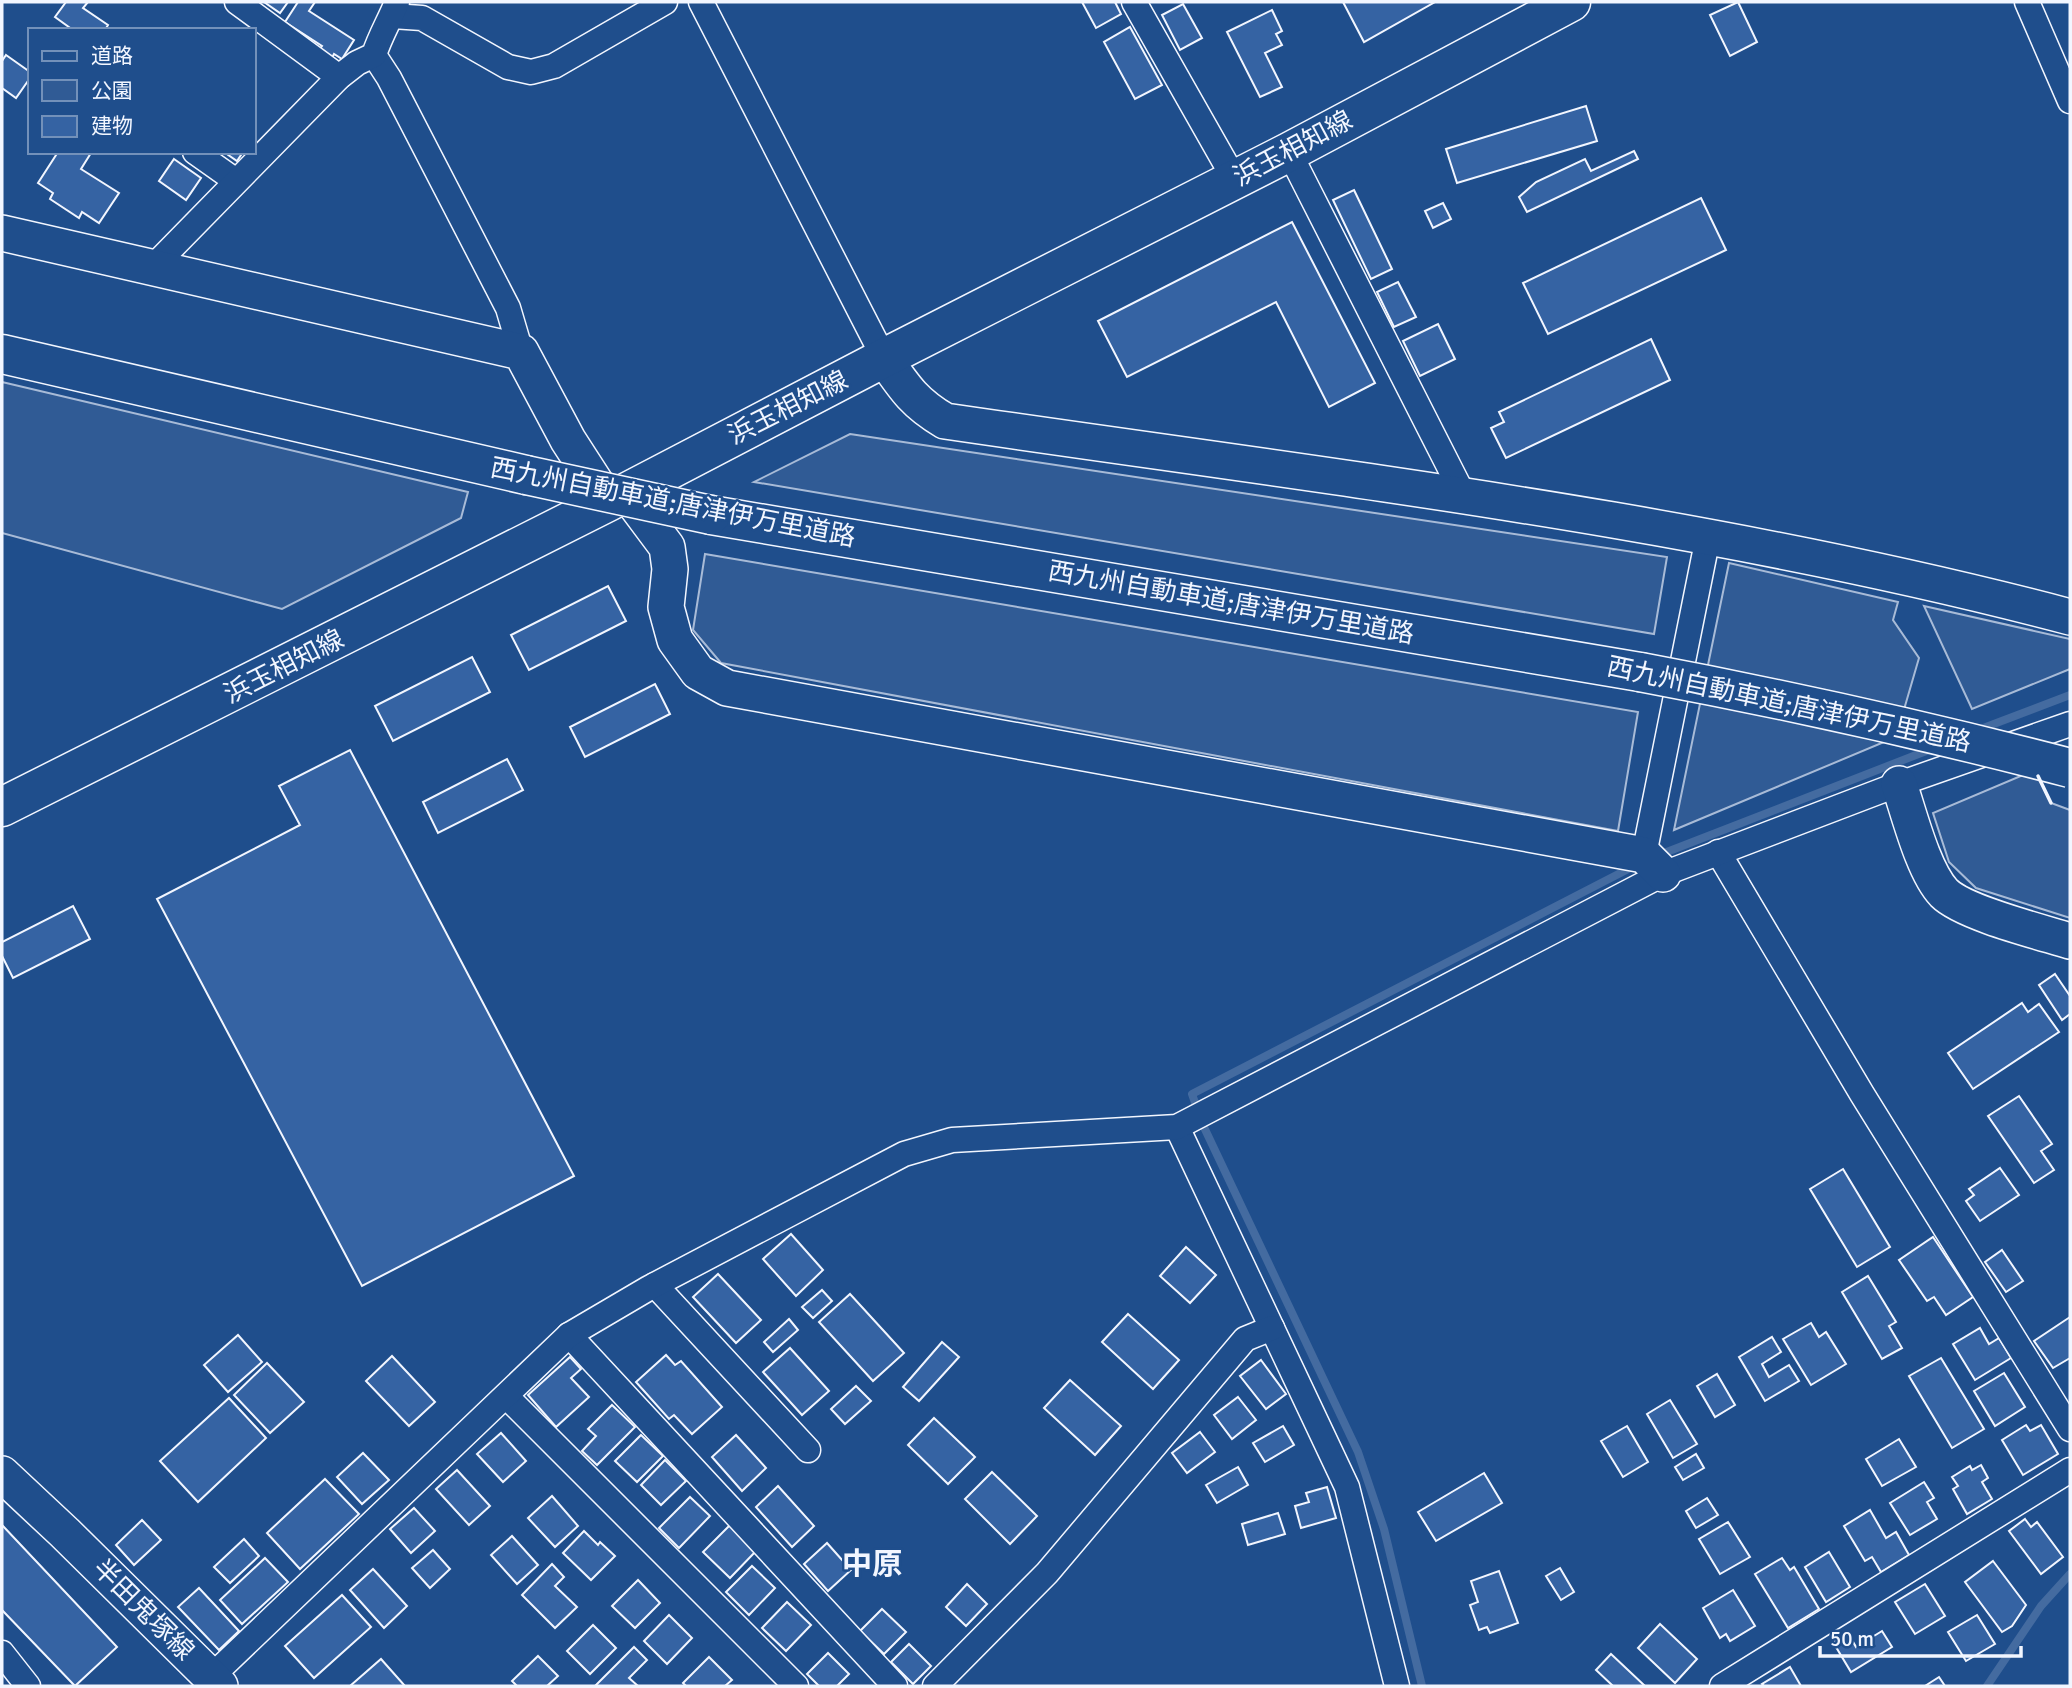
<svg xmlns="http://www.w3.org/2000/svg" width="2072" height="1688" viewBox="0 0 2072 1688" font-family="Signika,'Noto Sans JP',sans-serif">
<rect width="100%" height="100%" fill="#1f4e8c"/>
<g fill="#305b95" stroke="#a8bbd7" stroke-width="2">
<polygon points="2,382 468,492 461,518 282,609 2,533"/>
<polygon points="850,434 1667,557 1654,634 754,482"/>
<polygon points="705,554 1638,712 1618,831 721,663 693,630"/>
<polygon points="1729,563 1898,602 1893,620 1919,658 1896,737 1674,830"/>
<polygon points="1924,606 2070,639 2070,669 1972,709"/>
<polygon points="2035,770 2051,803 2070,810 2070,918 1976,888 1949,862 1933,813"/>
</g>
<g fill="none" stroke-linecap="round" stroke-linejoin="round">
<g stroke="#446ba0" stroke-width="8">
<polyline points="1978,730 2070,695"/>
<polyline points="1659,855 1934,748"/>
<polyline points="1422,1686 1384,1529 1358,1452 1202,1123 1192,1094 1634,866"/>
<polyline points="1987,1686 2041,1606 2070,1574"/>
</g>
</g>
<g fill="#3563a3" stroke="#f2f6ff" stroke-width="2">
<polygon points="66,2 88,2 83,8 108,25 105,30 73,30 55,17"/>
<polygon points="264,2 288,2 280,13"/>
<polygon points="298,2 315,2 309,11 354,40 342,59 334,54 332,58 319,50 322,46 285,22"/>
<polygon points="1082,2 1115,2 1121,14 1096,28"/>
<polygon points="1343,2 1435,2 1364,42"/>
<polygon points="1738,2 1757,42 1730,56 1710,15"/>
<polygon points="1183,4 1202,38 1180,50 1162,15"/>
<polygon points="1272,10 1282,31 1276,34 1282,45 1265,53 1282,87 1260,97 1227,32"/>
<polygon points="1130,27 1162,85 1135,99 1104,42"/>
<polygon points="6,55 30,72 30,78 16,98 2,88 2,61"/>
<polygon points="1586,106 1597,141 1457,183 1446,149"/>
<polygon points="1634,151 1638,159 1527,212 1519,197 1536,182 1585,159 1591,171"/>
<polygon points="58,152 91,153 81,169 119,193 99,223 82,212 79,218 50,199 53,193 38,183"/>
<polygon points="224,152 243,152 237,161"/>
<polygon points="174,159 201,178 186,200 159,181"/>
<polygon points="1354,190 1392,269 1371,279 1333,200"/>
<polygon points="1701,198 1726,250 1548,334 1523,283"/>
<polygon points="1443,203 1451,219 1433,228 1425,211"/>
<polygon points="1292,222 1375,383 1329,407 1276,302 1127,377 1098,321"/>
<polygon points="1398,282 1416,317 1394,327 1377,292"/>
<polygon points="1438,324 1455,359 1420,376 1403,341"/>
<polygon points="1651,339 1670,380 1506,458 1491,428 1504,422 1499,412"/>
<polygon points="608,586 626,621 529,670 511,635"/>
<polygon points="472,657 490,692 393,741 375,706"/>
<polygon points="655,684 670,714 585,757 570,727"/>
<polygon points="350,750 574,1176 362,1286 157,899 300,825 279,786"/>
<polygon points="507,759 523,790 438,833 423,802"/>
<polygon points="73,906 90,939 13,978 2,956 2,942"/>
<polygon points="2055,974 2070,996 2070,1014 2062,1020 2039,985"/>
<polygon points="2022,1003 2028,1012 2039,1004 2059,1032 1973,1089 1948,1053"/>
<polygon points="2019,1096 2052,1144 2041,1151 2054,1170 2034,1183 1988,1116"/>
<polygon points="2000,1168 2019,1195 1980,1221 1966,1201 1974,1195 1969,1189"/>
<polygon points="1843,1169 1890,1247 1857,1267 1810,1189"/>
<polygon points="791,1234 823,1270 796,1296 763,1259"/>
<polygon points="1933,1237 1973,1297 1946,1315 1934,1297 1927,1301 1899,1260"/>
<polygon points="1186,1247 1216,1275 1190,1303 1160,1276"/>
<polygon points="2002,1250 2023,1281 2006,1292 1985,1262"/>
<polygon points="718,1274 761,1320 736,1343 693,1297"/>
<polygon points="1868,1276 1896,1322 1889,1326 1902,1348 1882,1359 1842,1292"/>
<polygon points="822,1290 832,1301 813,1318 802,1307"/>
<polygon points="850,1294 904,1353 873,1381 819,1322"/>
<polygon points="1128,1314 1179,1360 1153,1389 1102,1342"/>
<polygon points="2070,1317 2070,1358 2053,1368 2034,1341"/>
<polygon points="789,1319 798,1330 773,1352 764,1342"/>
<polygon points="1811,1323 1819,1337 1826,1332 1846,1364 1811,1385 1783,1339"/>
<polygon points="1980,1328 1989,1344 1999,1338 2011,1358 1975,1380 1953,1344"/>
<polygon points="238,1335 262,1362 228,1392 204,1365"/>
<polygon points="1772,1337 1781,1352 1762,1364 1769,1377 1789,1365 1799,1381 1765,1401 1739,1357"/>
<polygon points="942,1342 959,1357 919,1401 903,1387"/>
<polygon points="790,1348 829,1391 802,1415 763,1372"/>
<polygon points="666,1355 675,1365 681,1361 722,1407 692,1434 674,1415 669,1419 636,1382"/>
<polygon points="392,1356 435,1402 409,1426 366,1381"/>
<polygon points="570,1357 581,1369 571,1378 589,1397 556,1427 528,1395"/>
<polygon points="1941,1358 1984,1429 1952,1448 1909,1376"/>
<polygon points="1261,1360 1286,1394 1266,1409 1240,1376"/>
<polygon points="267,1363 304,1402 270,1433 234,1395"/>
<polygon points="2004,1373 2025,1407 1995,1426 1974,1391"/>
<polygon points="1717,1374 1735,1405 1715,1417 1697,1386"/>
<polygon points="1070,1380 1121,1426 1095,1455 1044,1408"/>
<polygon points="856,1386 871,1401 845,1424 831,1409"/>
<polygon points="1238,1397 1256,1420 1232,1439 1214,1415"/>
<polygon points="229,1398 266,1438 198,1502 160,1461"/>
<polygon points="1670,1400 1697,1444 1673,1458 1647,1414"/>
<polygon points="612,1405 635,1427 597,1465 582,1451 596,1436 588,1429"/>
<polygon points="934,1418 975,1457 948,1484 908,1445"/>
<polygon points="2026,1425 2030,1431 2041,1425 2058,1454 2023,1475 2002,1440"/>
<polygon points="1283,1426 1294,1445 1265,1462 1253,1443"/>
<polygon points="1627,1426 1648,1462 1623,1477 1601,1441"/>
<polygon points="1200,1432 1215,1452 1187,1473 1172,1453"/>
<polygon points="501,1433 526,1461 503,1482 477,1454"/>
<polygon points="641,1435 663,1456 637,1482 615,1461"/>
<polygon points="736,1435 766,1468 742,1491 712,1457"/>
<polygon points="1899,1439 1916,1467 1882,1486 1866,1459"/>
<polygon points="363,1453 389,1480 362,1504 337,1477"/>
<polygon points="1696,1454 1704,1468 1683,1480 1675,1467"/>
<polygon points="665,1460 686,1481 661,1505 641,1485"/>
<polygon points="1981,1465 1988,1478 1982,1482 1992,1499 1967,1514 1953,1489 1958,1486 1952,1477 1970,1466 1972,1470"/>
<polygon points="1238,1467 1248,1485 1217,1503 1206,1485"/>
<polygon points="457,1470 490,1506 469,1525 436,1489"/>
<polygon points="992,1472 1037,1516 1010,1544 965,1499"/>
<polygon points="1484,1473 1502,1503 1436,1541 1418,1512"/>
<polygon points="325,1479 359,1514 300,1569 267,1533"/>
<polygon points="1924,1482 1934,1498 1927,1502 1937,1519 1910,1535 1890,1503"/>
<polygon points="778,1486 814,1526 792,1547 756,1507"/>
<polygon points="1327,1487 1336,1518 1301,1528 1295,1506 1309,1502 1306,1493"/>
<polygon points="552,1496 578,1526 555,1547 528,1518"/>
<polygon points="690,1497 710,1516 679,1548 659,1528"/>
<polygon points="1707,1498 1718,1515 1696,1528 1686,1511"/>
<polygon points="414,1508 435,1531 411,1553 390,1529"/>
<polygon points="1870,1510 1886,1538 1896,1532 1909,1555 1881,1572 1872,1557 1865,1561 1844,1526"/>
<polygon points="1278,1513 1285,1534 1248,1545 1242,1524"/>
<polygon points="2025,1519 2031,1527 2037,1522 2063,1557 2041,1574 2009,1531"/>
<polygon points="142,1520 161,1540 134,1565 116,1545"/>
<polygon points="1728,1522 1750,1557 1720,1574 1699,1539"/>
<polygon points="731,1524 757,1550 730,1578 703,1552"/>
<polygon points="2,1525 117,1647 75,1686 2,1610"/>
<polygon points="584,1531 598,1545 600,1542 615,1556 591,1580 563,1553"/>
<polygon points="512,1536 538,1565 517,1584 491,1555"/>
<polygon points="244,1539 259,1556 230,1583 214,1567"/>
<polygon points="827,1543 851,1570 828,1591 804,1564"/>
<polygon points="433,1550 450,1569 430,1588 412,1568"/>
<polygon points="1829,1552 1850,1587 1826,1602 1805,1567"/>
<polygon points="265,1558 288,1582 242,1624 220,1600"/>
<polygon points="1782,1558 1790,1570 1794,1567 1819,1609 1788,1628 1755,1574"/>
<polygon points="1993,1561 2026,1605 2012,1626 2002,1632 1965,1582"/>
<polygon points="552,1564 564,1577 555,1586 577,1607 555,1628 522,1595"/>
<polygon points="752,1566 775,1588 749,1615 726,1592"/>
<polygon points="1560,1568 1574,1592 1561,1600 1546,1576"/>
<polygon points="373,1569 407,1606 384,1628 350,1590"/>
<polygon points="1499,1571 1518,1623 1490,1633 1487,1627 1479,1630 1470,1605 1478,1602 1471,1581"/>
<polygon points="638,1580 660,1603 635,1628 612,1606"/>
<polygon points="967,1584 987,1604 966,1626 946,1607"/>
<polygon points="1925,1584 1945,1616 1915,1634 1895,1602"/>
<polygon points="199,1588 239,1631 219,1650 178,1607"/>
<polygon points="1733,1590 1755,1626 1730,1641 1726,1634 1720,1638 1703,1608"/>
<polygon points="342,1595 371,1627 314,1678 285,1646"/>
<polygon points="787,1602 811,1625 786,1651 762,1628"/>
<polygon points="882,1609 906,1632 884,1654 860,1631"/>
<polygon points="669,1615 692,1638 667,1664 644,1641"/>
<polygon points="1977,1615 1995,1644 1966,1661 1948,1632"/>
<polygon points="1660,1624 1697,1659 1675,1683 1638,1648"/>
<polygon points="593,1625 616,1648 590,1674 567,1651"/>
<polygon points="1882,1631 1892,1647 1851,1672 1833,1642 1848,1633 1856,1647"/>
<polygon points="909,1644 931,1666 913,1684 891,1662"/>
<polygon points="634,1647 647,1660 629,1678 638,1686 595,1686"/>
<polygon points="828,1653 849,1674 837,1686 819,1686 807,1674"/>
<polygon points="1611,1654 1645,1686 1613,1686 1596,1670"/>
<polygon points="538,1656 558,1676 547,1686 517,1686 512,1681"/>
<polygon points="709,1657 732,1680 725,1686 686,1686 683,1683"/>
<polygon points="381,1659 405,1686 350,1686"/>
<polygon points="1790,1667 1801,1686 1764,1686 1762,1684"/>
<polygon points="1939,1677 1945,1686 1925,1686"/>
</g>
<g fill="none" stroke-linecap="round" stroke-linejoin="round">
<defs>
<g id="street">
<polyline points="237,2 339,77"/>
<polyline points="701,2 884,358"/>
<polyline points="1134,2 1235,180"/>
<polyline points="2027,2 2070,101"/>
<polyline points="392,16 422,18 508,67 531,72 554,66 665,2"/>
<polyline points="374,55 389,78 508,308 521,352"/>
<polyline points="195,152 236,181"/>
<polyline points="1289,152 1465,498"/>
<path d="M151,269L339,77L357,63L374,55C380,36 390,20 397,2"/>
<polyline points="1718,852 1862,1094 2070,1429"/>
<polyline points="1644,855 1708,537"/>
<polyline points="1177,1127 1347,1487 1397,1686"/>
<polyline points="655,1285 808,1450"/>
<polyline points="569,1335 895,1686"/>
<polyline points="506,1396 796,1686"/>
<polyline points="2,1653 28,1686"/>
<polyline points="211,1677 569,1335 649,1288 904,1154 952,1140 1177,1127 1663,874 1899,784 2070,724"/>
<polyline points="935,1686 1047,1573 1245,1339 1272,1328"/>
<polyline points="1722,1686 2070,1470"/>
</g>
<g id="secondary">
<polyline points="2,233 521,352 568,440 608,502"/>
<path d="M884,358C904,387 914,403 945,421C1320,476 1704,520 2070,617"/>
<polyline points="626,492 667,547 670,569 666,607 675,640 698,672 727,688 1644,855 1663,874"/>
<path d="M1899,784C1909,813 1923,871 1944,893C1964,913 2041,932 2070,941"/>
<polyline points="2,1474 65,1533 220,1686"/>
</g>
<polyline id="primary" points="2,807 608,502 884,358 1289,152 1571,2"/>
<g id="highway">
<polyline points="2,354 526,475"/>
<polyline points="711,515 1640,672"/>
</g>
</defs>
<use href="#street" stroke="#f2f6ff" stroke-width="27"/>
<use href="#secondary" stroke="#f2f6ff" stroke-width="38"/>
<use href="#primary" stroke="#f2f6ff" stroke-width="41"/>
<use href="#highway" stroke="#f2f6ff" stroke-width="41"/>
<use href="#street" stroke="#1f4e8c" stroke-width="24"/>
<use href="#secondary" stroke="#1f4e8c" stroke-width="35"/>
<use href="#primary" stroke="#1f4e8c" stroke-width="38"/>
<use href="#highway" stroke="#1f4e8c" stroke-width="38"/>
<defs>
<g id="highway-bridge">
<polyline points="526,475 711,515"/>
<path d="M1640,672C1784,699 1928,731 2070,768"/>
</g>
</defs>
<use href="#highway-bridge" stroke="#f2f6ff" stroke-width="41" stroke-linecap="butt"/>
<use href="#highway-bridge" stroke="#1f4e8c" stroke-width="38"/>
<polyline stroke="#f2f6ff" stroke-width="3.5" points="2038,776 2051,803"/>
</g>
<g text-anchor="middle" dominant-baseline="central" stroke-width="5" stroke-linejoin="round" paint-order="stroke">
<g font-size="26" fill="#f2f6ff" stroke="#1f4e8c">
<text transform="translate(1293 149) rotate(-28)">浜玉相知線</text>
<text transform="translate(788 408) rotate(-27)">浜玉相知線</text>
<text transform="translate(673 503) rotate(11)">西九州自動車道;唐津伊万里道路</text>
<text transform="translate(1231 603) rotate(10)">西九州自動車道;唐津伊万里道路</text>
<text transform="translate(284 667) rotate(-27)">浜玉相知線</text>
<text transform="translate(1789 705) rotate(12)">西九州自動車道;唐津伊万里道路</text>
<text transform="translate(143 1610) rotate(45)">半田鬼塚線</text>
</g>
<g font-size="30" font-weight="bold" fill="#f2f6ff" stroke="#1f4e8c">
<text x="872" y="1564">中原</text>
</g>
</g>
<rect width="2072" height="1688" fill="none" stroke="#f2f6ff" stroke-width="7"/>
<rect x="28" y="28" width="228" height="126" fill="#1f4e8c" stroke="#7391ba" stroke-width="2"/>
<rect x="42" y="51" width="35" height="10" fill="#1f4e8c" stroke="#7391ba" stroke-width="2"/>
<text x="91" y="63" font-size="21" fill="#f2f6ff">道路</text>
<rect x="42" y="80" width="35" height="21" fill="#305b95" stroke="#7391ba" stroke-width="2"/>
<text x="91" y="98" font-size="21" fill="#f2f6ff">公園</text>
<rect x="42" y="116" width="35" height="21" fill="#3563a3" stroke="#7391ba" stroke-width="2"/>
<text x="91" y="133" font-size="21" fill="#f2f6ff">建物</text>
<path d="M1820 1646v10h201v-10" fill="none" stroke="#f2f6ff" stroke-width="3.5"/>
<text x="1830" y="1646" font-size="21" fill="#f2f6ff" stroke="#1f4e8c" stroke-width="5" paint-order="stroke">50 m</text>
</svg>
